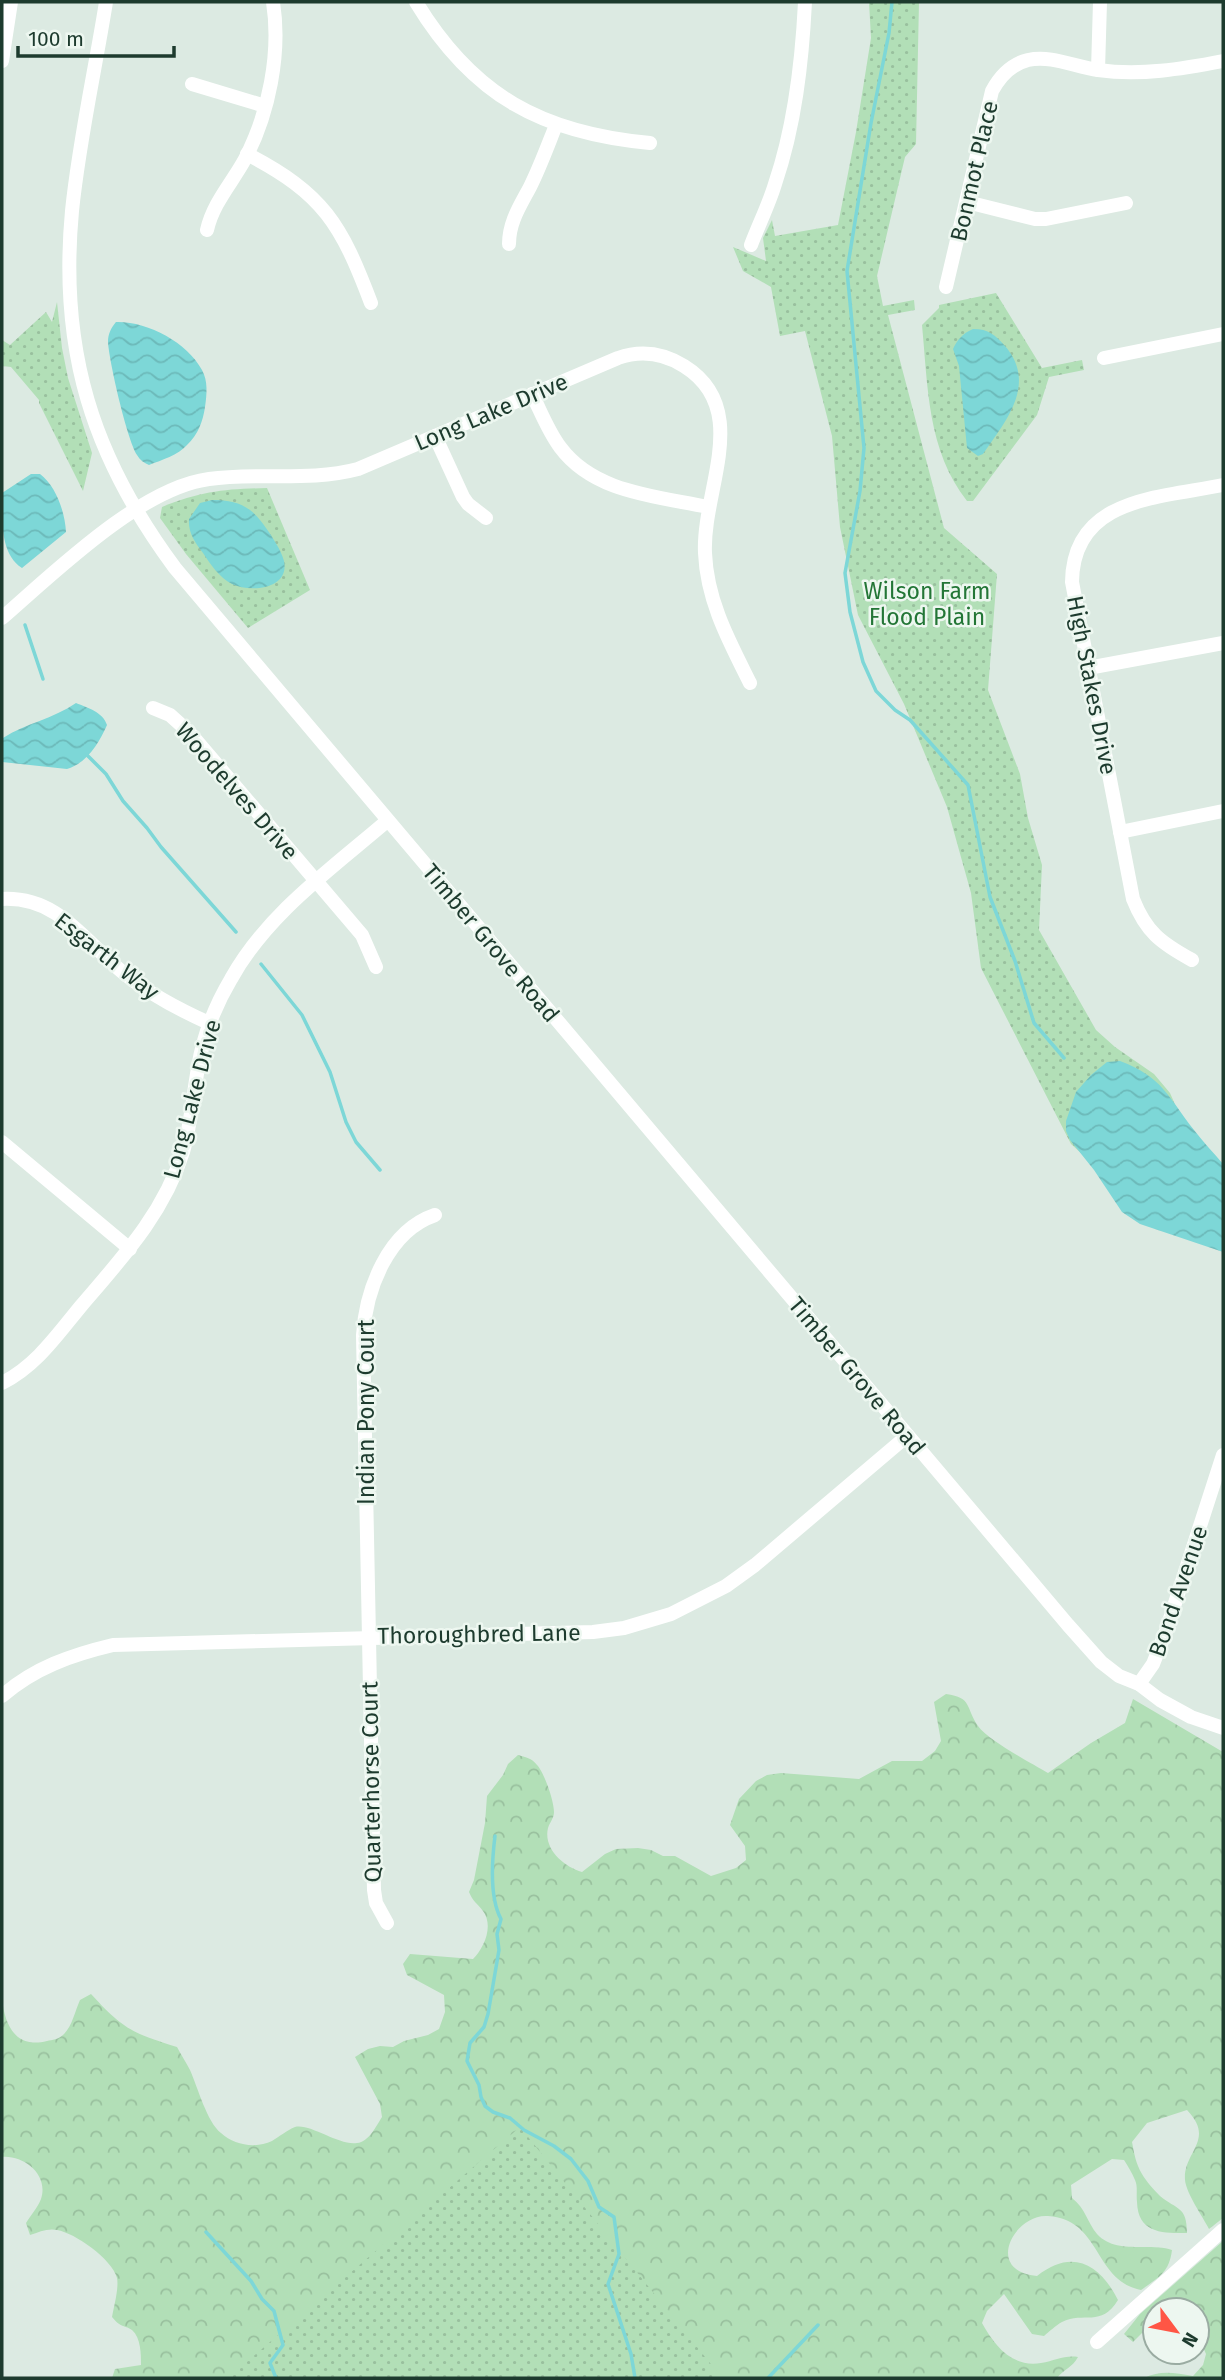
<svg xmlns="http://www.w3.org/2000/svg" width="1225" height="2380" viewBox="0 0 1225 2380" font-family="'Fira Sans',sans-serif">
<defs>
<pattern id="forest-crowns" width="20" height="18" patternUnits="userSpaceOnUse" patternTransform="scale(1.75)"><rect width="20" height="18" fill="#b2dfb7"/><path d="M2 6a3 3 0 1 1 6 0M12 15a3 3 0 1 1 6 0" fill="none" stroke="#99c09e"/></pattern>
<pattern id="park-dots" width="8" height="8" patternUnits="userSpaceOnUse" patternTransform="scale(1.75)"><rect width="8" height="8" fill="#b2dfb7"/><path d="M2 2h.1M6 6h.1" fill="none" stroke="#99c09e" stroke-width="1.8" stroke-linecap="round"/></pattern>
<pattern id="water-waves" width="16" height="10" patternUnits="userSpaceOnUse" patternTransform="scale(1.75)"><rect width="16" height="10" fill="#7dd7d7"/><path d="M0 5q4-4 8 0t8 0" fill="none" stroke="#6cb9b9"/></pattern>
</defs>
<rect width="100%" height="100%" fill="#dceae2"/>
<g fill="url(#forest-crowns)">
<path d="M946,1694C973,1698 965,1707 978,1726C989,1741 1031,1763 1048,1773L1091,1743L1125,1723L1133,1699L1223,1752V2218L1209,2229C1203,2217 1186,2193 1185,2180C1183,2152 1216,2140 1187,2110L1147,2123L1132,2142C1134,2153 1136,2164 1142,2174C1146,2181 1154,2190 1160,2196C1177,2210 1187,2206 1187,2233C1163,2233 1138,2234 1137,2202C1136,2195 1138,2186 1135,2180C1132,2173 1128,2166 1124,2160L1112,2159L1071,2185L1072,2198C1086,2209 1087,2222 1097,2234C1116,2255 1149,2242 1172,2250C1169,2273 1159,2277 1141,2290C1093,2280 1102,2220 1048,2216C1015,2213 983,2271 1037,2276C1072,2248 1100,2264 1118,2300C1101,2328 1084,2311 1062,2322C1056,2325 1049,2332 1044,2336L1032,2334L1004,2294L987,2311L982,2323C994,2345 1012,2368 1041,2363C1055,2361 1064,2355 1078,2357C1072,2368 1064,2369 1057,2378H112L115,2369L141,2365C141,2354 141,2338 132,2330C123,2324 122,2329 112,2317C114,2306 119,2288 117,2278C112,2259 75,2233 57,2230C48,2228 39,2232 30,2235L26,2223C31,2215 38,2207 41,2199C49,2175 24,2155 2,2157V1999C5,2026 16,2049 47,2041C52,2040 59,2039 63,2035C72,2027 75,2011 80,2000L91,1994C123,2029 132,2033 177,2047C181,2055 186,2062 190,2070C198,2088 207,2122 221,2133C234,2145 255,2149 272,2141C279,2137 287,2130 295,2127C310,2123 339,2146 357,2143C369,2142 376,2126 382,2117L380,2104L355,2057L368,2049L380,2046L393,2047L404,2041L428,2035L439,2029L445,2012L444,1995L407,1975L403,1964L410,1954L473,1959C484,1948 494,1926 483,1911C477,1903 473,1902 469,1892L474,1880L485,1823L487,1796L503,1775L508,1764L518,1755C525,1757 532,1758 537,1765C544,1772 554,1801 554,1812C554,1818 550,1822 548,1828C543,1849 564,1867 582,1872L605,1854L616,1849L638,1848L651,1850L663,1856H675L711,1876L736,1868L746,1860L745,1846L730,1825L739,1799L756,1781L767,1775L781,1773L859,1779L892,1761H922L935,1751L941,1741L934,1702Z"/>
<path d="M1223,2241V2378H1144C1161,2370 1174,2373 1193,2376L1203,2365L1206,2354L1197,2333V2310H1155V2320L1133,2342L1124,2334L1140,2314Z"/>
</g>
<g fill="url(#park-dots)">
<polygon points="869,2 919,2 916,144 905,157 877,276 883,306 914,300 915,310 888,315 944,528 997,574 988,690 1020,774 1028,818 1042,865 1039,930 1096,1030 1115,1047 1154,1074 1170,1093 1181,1118 1116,1185 1071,1144 981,968 971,893 947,807 904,704 858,615 840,527 832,436 805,331 780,336 771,287 743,271 733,247 766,261 763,238 772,220 775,236 838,225 856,132 871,38"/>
<path d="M996,293L1042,368L1082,360L1084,370L1049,377L1037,415L973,501H967C927,450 928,387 922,325L939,308V305Z"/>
<polygon points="57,302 62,348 68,378 92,453 83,491 39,403 39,400 11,367 2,366 2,340 10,345 46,312 52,322"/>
<path d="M267,488L310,590L248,628L186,554L160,518L162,507C201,491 226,489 267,488Z"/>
<polygon points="520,2127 722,2378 228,2378"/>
</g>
<g fill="url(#water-waves)">
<path d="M116,322C147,321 187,342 202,370C208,381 207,394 205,407C203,421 198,435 187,445C178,455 162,460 149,465C144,463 140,460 137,455C127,439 109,361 108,342C108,334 111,328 116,322Z"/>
<path d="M973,329C989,329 995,335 1005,346C1038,384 1005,422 983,454L978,456L967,448L959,366L953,349C957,340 963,333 973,329Z"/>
<path d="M31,474H40C56,486 65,512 66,532L22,568C0,554 2,520 2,493Z"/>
<path d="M212,500C238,500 251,506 266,528C273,538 281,550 284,561C290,589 250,593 232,584C219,577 211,565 203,553C195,542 188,533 189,519L200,503Z"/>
<path d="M76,703C88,708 103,712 107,725C99,743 87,763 67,769L2,762L3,738C26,723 53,719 76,703Z"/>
<path d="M1120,1061C1163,1077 1168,1097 1194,1130C1203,1142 1214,1153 1223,1164V1252L1140,1224L1122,1212L1094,1170L1070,1140L1066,1131V1121L1076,1092L1091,1075L1107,1062Z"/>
</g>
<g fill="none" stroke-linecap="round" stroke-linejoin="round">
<g stroke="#7dd7d7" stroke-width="3.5">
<polyline points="892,2 889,33 871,123 847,271 864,448 860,491 845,573 850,612 863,662 876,691 895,710 910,720 968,785 990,897 1015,961 1034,1023 1064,1058"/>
<polyline points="25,625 43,679"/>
<polyline points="87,755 106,774 123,801 147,828 161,847 236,932"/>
<polyline points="261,964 302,1015 330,1072 346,1122 356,1142 380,1170"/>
<path d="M495,1836C492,1860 489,1897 501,1919L497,1934L499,1950L488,2014L484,2027L470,2043L467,2061L479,2085L481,2097L485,2106L493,2112L510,2118L524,2130L554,2146L571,2159L588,2181L599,2207L614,2217L619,2254L608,2284L631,2354L635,2378"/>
<polyline points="206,2232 251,2281 262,2299 274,2311 283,2345 270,2363 276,2378"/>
<polyline points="768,2378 818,2325"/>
</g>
<g stroke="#fff" stroke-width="14">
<path d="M106,2C95,71 79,141 72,211C59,350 92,456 175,568L1068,1625L1101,1662L1119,1676L1139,1684L1160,1700L1191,1717L1223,1728"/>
<path d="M416,2C473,96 542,133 650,143"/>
<polyline points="2,61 11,2"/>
<polyline points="1098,70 1100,2"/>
<polyline points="192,84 265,106"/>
<path d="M247,154C324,194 341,224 371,303"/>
<polyline points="967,202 1035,219 1046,219 1126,203"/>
<path d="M207,230C213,203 232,183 245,159C269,113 281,53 273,2"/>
<path d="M509,244C509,222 520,206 530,187C540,167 548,145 556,125"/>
<path d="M751,245C759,224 769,204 775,184C795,125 802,63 805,2"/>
<path d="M946,287L992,91C1000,76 1012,64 1028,60C1052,55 1075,67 1098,70C1140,76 1182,69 1223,61"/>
<polyline points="1104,358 1223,334"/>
<path d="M532,394C541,412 548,431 560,447C594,493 656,496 708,507"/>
<polyline points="435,436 463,497 468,504 486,518"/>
<path d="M2,618C54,573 140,488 209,479C259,472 309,482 358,469L618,358C641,350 663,353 684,366C753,409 702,490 705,553C707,601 729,641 750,683"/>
<polyline points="1088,668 1223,643"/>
<polyline points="153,708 170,715 190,733 362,935 376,967"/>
<polyline points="1120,832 1223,811"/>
<path d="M2,899C60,896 86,944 126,975C151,995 180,1010 209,1023"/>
<path d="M1192,960C1161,943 1146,932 1133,899L1072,582C1073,497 1160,498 1223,485"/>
<polyline points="2,1142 130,1249"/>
<path d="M2,1383C36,1366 57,1335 81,1306C122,1258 164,1213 183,1152C191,1124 193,1096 198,1068C203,1036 215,1006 231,979C267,914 331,869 387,821"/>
<polyline points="1139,1684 1153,1664 1166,1631 1223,1455"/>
<path d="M2,1696C34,1668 71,1655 113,1645L593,1632L624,1628L671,1614L726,1586L755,1565L907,1436"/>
<path d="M387,1923L376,1903L374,1890L363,1335C366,1289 388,1231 435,1215"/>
<polyline points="1097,2342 1223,2230"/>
</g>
</g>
<g text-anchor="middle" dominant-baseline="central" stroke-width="5" stroke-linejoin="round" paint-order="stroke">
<g font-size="23" fill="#1d3b2e" stroke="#edf7f0">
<text transform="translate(974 171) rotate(-77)">Bonmot Place</text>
<text transform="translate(491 412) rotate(-23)">Long Lake Drive</text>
<text transform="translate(1092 685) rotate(79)">High Stakes Drive</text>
<text transform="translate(237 791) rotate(49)">Woodelves Drive</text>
<text transform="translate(491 943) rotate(50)">Timber Grove Road</text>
<text transform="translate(107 956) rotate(38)">Esgarth Way</text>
<text transform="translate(192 1099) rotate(-75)">Long Lake Drive</text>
<text transform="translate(857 1376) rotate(50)">Timber Grove Road</text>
<text transform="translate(366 1412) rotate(-90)">Indian Pony Court</text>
<text transform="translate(1178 1591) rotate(-71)">Bond Avenue</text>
<text transform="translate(479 1634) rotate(-1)">Thoroughbred Lane</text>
<text transform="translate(371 1782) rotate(-91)">Quarterhorse Court</text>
</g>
<g font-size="23" fill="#237636" stroke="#edf7f0">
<text x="927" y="591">Wilson Farm<tspan x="927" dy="26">Flood Plain</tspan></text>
</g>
</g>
<rect width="1225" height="2380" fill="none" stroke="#1d3b2e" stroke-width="7"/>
<g transform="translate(1176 2331) rotate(122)"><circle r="33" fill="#edf7f0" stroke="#9aaca2" stroke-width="2"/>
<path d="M0-5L12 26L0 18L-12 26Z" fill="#ff5645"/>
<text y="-10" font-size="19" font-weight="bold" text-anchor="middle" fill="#1d3b2e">N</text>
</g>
<path d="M18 46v10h156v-10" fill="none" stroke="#1d3b2e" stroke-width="3.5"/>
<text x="28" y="46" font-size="21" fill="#1d3b2e" stroke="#edf7f0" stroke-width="5" paint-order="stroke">100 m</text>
</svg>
